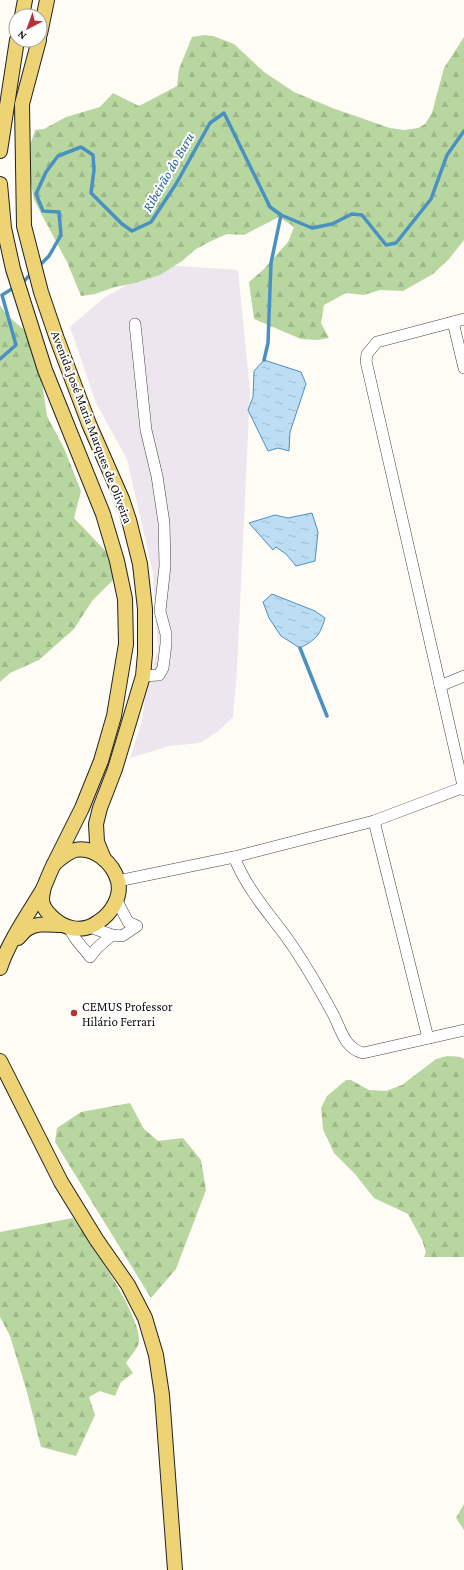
<svg xmlns="http://www.w3.org/2000/svg" width="464" height="1570" viewBox="0 0 464 1570" font-family="'Crimson Pro',serif">
<defs>
<pattern id="forest-firs" width="22" height="20" patternUnits="userSpaceOnUse"><rect width="22" height="20" fill="#b8d7a0"/><path d="M5 1l3.5 6h-7zM16 11l3.5 6h-7z" fill="#9db889"/></pattern>
<pattern id="water-ripples" width="26" height="14" patternUnits="userSpaceOnUse"><rect width="26" height="14" fill="#bdddf2"/><path d="M2 4q2-2 4 0t4 0M15 11q2-2 4 0t4 0" fill="none" stroke="#a1bdce"/></pattern>
</defs>
<rect width="100%" height="100%" fill="#fefcf5"/>
<polygon fill="#ede6ee" points="164,265 238,270 250,391 237,669 233,717 217,732 200,743 169,746 130,758 142,721 146,690 158,649 153,573 127,459 96,403 70,327 105,297"/>
<g fill="url(#forest-firs)">
<polygon points="205,35 216,37 234,44 264,72 294,92 335,109 390,128 404,130 418,128 425,124 432,113 444,68 464,37 464,240 449,259 433,274 403,291 380,290 364,295 346,293 324,305 321,323 329,338 318,340 301,339 254,319 249,282 263,270 288,242 294,227 279,217 244,235 227,234 211,241 196,249 182,261 160,275 135,283 115,287 95,294 81,296 67,262 34,200 28,166 29,149 35,130 44,129 66,117 100,107 113,93 139,106 177,86 179,69 192,37"/>
<polygon points="0,305 6,314 30,335 43,389 47,416 64,448 81,491 74,518 119,565 115,578 92,601 74,629 39,660 10,673 0,682"/>
<polygon points="447,1056 460,1057 464,1059 464,1257 424,1257 426,1252 422,1240 408,1214 374,1198 355,1174 334,1153 323,1129 321,1108 327,1096 346,1080 351,1080 369,1090 386,1091 402,1085 436,1059"/>
<polygon points="130,1103 144,1129 158,1141 183,1138 201,1160 206,1190 176,1269 151,1298 55,1142 57,1128 81,1112"/>
<path d="M73,1218C89,1241 142,1317 139,1342C138,1348 130,1357 126,1363L133,1373L121,1382L115,1396L100,1391L89,1397L95,1415L76,1456L41,1447L27,1392L10,1336L0,1317V1232Z"/>
<polygon points="464,1504 464,1530 456,1518"/>
</g>
<g fill="url(#water-ripples)" stroke="#4990c3">
<polygon points="264,360 301,372 306,384 290,432 289,451 278,448 268,451 248,410 253,397 254,371"/>
<polygon points="312,513 318,532 315,561 296,566 286,554 276,547 273,550 249,523 275,515 288,518"/>
<path d="M272,594L315,611L325,618C320,636 315,640 300,648L281,636L269,618L263,602Z"/>
</g>
<g fill="none" stroke-linecap="round" stroke-linejoin="round">
<g stroke="#4990c3" stroke-width="3.5">
<polyline points="39,266 49,256 61,235 59,212 43,211 36,194 46,172 58,156 81,147 93,155 94,170 91,193 122,224 132,231 151,222 176,184 210,123 224,113 270,207 281,215 312,228 332,224 352,214 362,215 386,245 396,243 431,199 447,155 464,131"/>
<polyline points="22,283 33,272"/>
<polyline points="0,359 16,345 2,295 15,287"/>
<polyline points="264,360 268,343 271,263 281,215"/>
<polyline points="300,648 327,716"/>
</g>
<defs>
<g id="minor">
<polyline points="464,319 377,342 367,354 366,361 464,790"/>
<polyline points="453,322 464,368"/>
<polyline points="135,324 146,430 157,476 164,523 165,566 160,611 166,634 166,644 163,668 159,675 143,676"/>
<polyline points="440,686 464,676"/>
<polyline points="374,821 428,1038"/>
<path d="M234,857C247,889 267,911 287,938C304,962 319,988 333,1014C341,1029 344,1048 363,1053L464,1030"/>
<polyline points="118,881 234,857 374,821 464,787"/>
<polyline points="90,927 112,935 122,936 137,926 128,922 116,899"/>
<path d="M70,928C73,940 84,947 90,957L97,948L112,935"/>
</g>
<g id="major">
<polyline points="22,16 25,0"/>
<polyline points="40,34 47,0"/>
<polyline points="39,40 22,104 24,226 41,292 57,339 89,424 122,499 129,520 140,564 145,609 145,654 143,676 115,769 100,808 96,824 97,842 104,859"/>
<polyline points="0,151 17,40"/>
<polyline points="0,184 4,228 13,269 45,370 103,514 117,561 125,599 126,644 114,716 101,761 82,808 54,864"/>
<path d="M18,938C21,935 24,931 27,929C38,922 51,925 62,925"/>
<path d="M0,968C8,943 28,914 42,891C46,883 49,874 53,866C57,860 69,852 75,850C94,846 113,863 118,881C122,897 111,914 98,922C82,934 63,929 50,915C46,911 42,905 42,899C42,895 43,891 44,887"/>
<polyline points="0,1061 61,1182 96,1239 128,1285 145,1318 156,1355 162,1395 175,1570"/>
</g>
</defs>
<use href="#minor" stroke="#434343" stroke-width="12"/>
<use href="#major" stroke="#212121" stroke-width="16"/>
<use href="#minor" stroke="#fff" stroke-width="11"/>
<use href="#major" stroke="#eed375" stroke-width="14"/>
</g>
<circle fill="#b73236" stroke="#fff" stroke-width="1.5" cx="74" cy="1013" r="4"/>
<g text-anchor="middle" dominant-baseline="central" stroke-width="4" stroke-linejoin="round" paint-order="stroke">
<g font-size="13" fill="#101010" stroke="#fff">
<text transform="translate(92 427) rotate(69)">Avenida José Maria Marques de Oliveira</text>
</g>
<g font-size="13" fill="#101010" stroke="#fff" text-anchor="start">
<text x="82" y="1006">CEMUS Professor<tspan x="82" dy="15">Hilário Ferrari</tspan></text>
</g>
<g font-size="14" font-style="italic" fill="#22639a" stroke="#fff">
<text transform="translate(168 172) rotate(-60)">Ribeirão do Buru</text>
</g>
</g>
<g transform="translate(28 28) rotate(221)"><circle r="19" fill="#ffffff" stroke="#9f9f9f"/>
<path d="M0-3L7 15L0 10L-7 15Z" fill="#b73236"/>
<text y="-6" font-size="11" font-weight="bold" text-anchor="middle" fill="#101010">N</text>
</g>
</svg>
